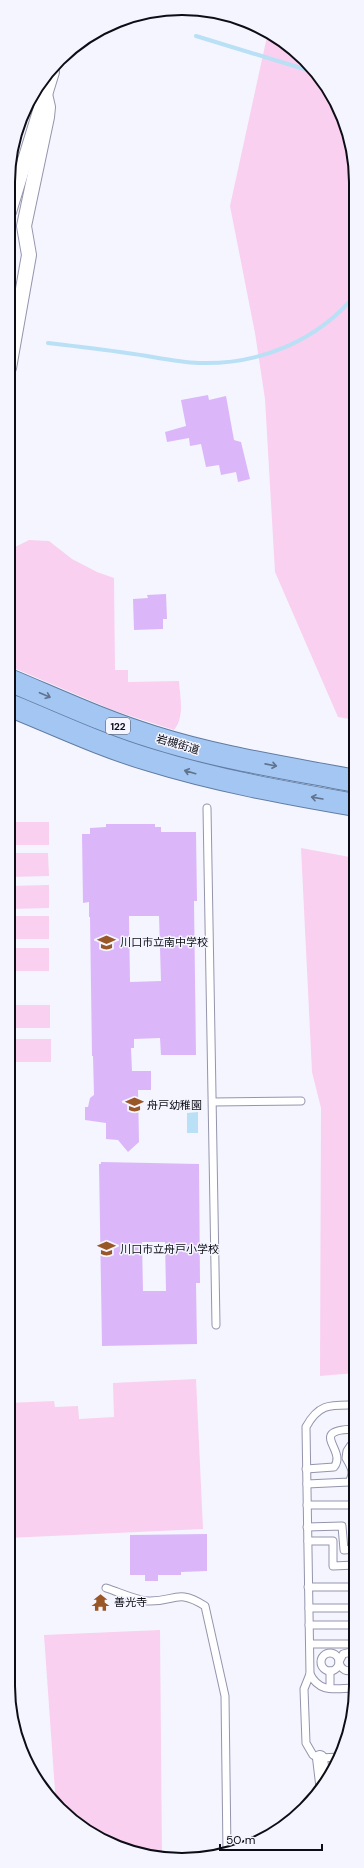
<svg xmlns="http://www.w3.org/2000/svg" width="364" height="1868" viewBox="0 0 364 1868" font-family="'DM Sans','Noto Sans JP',sans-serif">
<rect width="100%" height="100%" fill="#f4f5ff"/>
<g fill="#f9d0ef">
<polygon points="268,32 305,59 338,105 356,170 355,720 338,717 275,572 265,399 255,333 230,206"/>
<path d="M29,540L49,541L72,559L97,572L114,578L115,670H128V682L179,681C180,698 185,717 174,730L115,711L9,666V550Z"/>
<rect x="9" y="822" width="40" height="23"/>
<polygon points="301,848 355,858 355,1373 320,1376 321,1108 312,1072"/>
<polygon points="9,853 48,853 49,876 9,877"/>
<polygon points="49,885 49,908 9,909 9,886"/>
<rect x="9" y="916" width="40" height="23"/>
<rect x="9" y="948" width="40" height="23"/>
<rect x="9" y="1005" width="41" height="23"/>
<rect x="9" y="1039" width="42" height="23"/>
<polygon points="196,1379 203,1529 8,1538 8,1403 54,1401 55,1407 78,1406 79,1419 114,1417 113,1383"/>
<polygon points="160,1630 162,1857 105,1842 59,1809 56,1805 44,1635"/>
</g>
<polygon fill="#b9e0f5" points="198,1112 198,1133 187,1133 187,1113"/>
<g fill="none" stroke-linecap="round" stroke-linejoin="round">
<g stroke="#b9e0f5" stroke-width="4">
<polyline points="196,36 314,72"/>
<path d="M48,343C74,346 100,349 127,353C151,356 175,362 199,363C259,365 318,341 356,294"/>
</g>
</g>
<g fill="#dbb7fa" fill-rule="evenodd">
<polygon points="208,395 209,400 226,396 234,440 241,442 250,479 238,482 236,472 221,475 219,465 206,467 201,444 190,446 189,438 167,442 165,432 186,426 181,400"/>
<polygon points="166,594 167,619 163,619 163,629 134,630 133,599 148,598 147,595"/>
<path d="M106,824H155V827H161V832H196L197,901H194L196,1055H161L160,1038L134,1039V1048H131L132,1071H151V1090H138L139,1142L128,1152L118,1140L106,1139V1123L85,1120V1107H88L90,1098L94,1095L93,1056H92L90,917H89V902L83,903L82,834H90V828L106,827ZM129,916H159L161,981L130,982Z"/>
<path d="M101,1162L199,1164L200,1283H196L197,1344L102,1346L99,1164H101ZM142,1242H165L166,1291H143Z"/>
<polygon points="207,1534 207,1571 181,1572 181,1575 158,1575 158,1581 145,1581 145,1575 130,1575 130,1535"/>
</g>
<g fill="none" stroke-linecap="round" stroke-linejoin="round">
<defs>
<g id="service">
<polyline points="207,808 216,1325"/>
<polyline points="213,1102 301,1101"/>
<path d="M306,1469L334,1467C348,1450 306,1430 355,1429"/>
<path d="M307,1484L349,1482C355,1472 351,1467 346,1458L347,1451L351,1445L355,1444"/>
<polyline points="307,1505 355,1505"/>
<polyline points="307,1527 342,1526 344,1550 355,1549"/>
<polyline points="308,1541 333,1541 333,1566 355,1565"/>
<polyline points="308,1587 355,1587"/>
<path d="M106,1588C119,1592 135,1600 148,1601C175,1602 177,1588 205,1606L225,1696L227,1852"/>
<polyline points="309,1608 355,1608"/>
<polyline points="309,1625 355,1625"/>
<polyline points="310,1644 355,1644"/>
<circle cx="330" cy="1662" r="9"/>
<path d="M355,1669C347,1673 341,1670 339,1662L343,1654L351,1652L355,1654"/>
<polyline points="330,1671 330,1688"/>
<path d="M310,1674C320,1694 336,1688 355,1688"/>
<path d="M340,1757L320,1758L313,1755L306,1743L304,1689L310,1674L306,1427C319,1403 331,1405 355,1405"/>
</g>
<g id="minor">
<polyline points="9,212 52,72"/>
<polyline points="9,368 29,255 24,226 47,117 48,107 45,94"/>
<polyline points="320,1758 323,1783"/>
</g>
<g id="trunk">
<path d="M9,680C57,700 104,722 153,737C219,758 288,768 355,781"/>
<path d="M9,705C56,724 102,746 150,760C218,781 286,793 355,805"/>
</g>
</defs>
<use href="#service" stroke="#9495ac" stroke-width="9"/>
<use href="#minor" stroke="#9495ac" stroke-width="16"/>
<use href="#trunk" stroke="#617ca2" stroke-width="24"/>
<use href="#service" stroke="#fff" stroke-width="7"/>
<use href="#minor" stroke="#fff" stroke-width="14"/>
<use href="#trunk" stroke="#a4c6f2" stroke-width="22"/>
</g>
<defs><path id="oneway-shaft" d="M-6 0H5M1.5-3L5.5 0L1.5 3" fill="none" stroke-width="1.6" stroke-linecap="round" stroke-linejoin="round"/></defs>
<g stroke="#60738f">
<use href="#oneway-shaft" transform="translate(45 695) rotate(23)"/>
<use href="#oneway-shaft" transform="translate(271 765) rotate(11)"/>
<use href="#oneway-shaft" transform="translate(190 772) rotate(-164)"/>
<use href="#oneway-shaft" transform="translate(317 798) rotate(-170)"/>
</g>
<defs>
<symbol id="school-bare" viewBox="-9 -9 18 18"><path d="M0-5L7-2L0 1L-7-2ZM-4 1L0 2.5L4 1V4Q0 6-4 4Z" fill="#995626" stroke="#f4f5ff" stroke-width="2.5" paint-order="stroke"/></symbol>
<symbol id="temple-bare" viewBox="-9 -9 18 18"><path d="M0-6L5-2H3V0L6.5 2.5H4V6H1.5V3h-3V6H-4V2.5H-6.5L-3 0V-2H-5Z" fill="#995626" stroke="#f4f5ff" stroke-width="2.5" paint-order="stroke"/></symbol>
</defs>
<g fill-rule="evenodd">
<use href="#school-bare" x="94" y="930" width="25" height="25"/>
<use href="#school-bare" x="122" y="1092" width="25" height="25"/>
<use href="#school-bare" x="94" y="1236" width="25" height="25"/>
<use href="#temple-bare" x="88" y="1590" width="25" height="25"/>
</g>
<g text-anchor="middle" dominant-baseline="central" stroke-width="3" stroke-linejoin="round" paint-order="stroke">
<rect fill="#f4f5ff" stroke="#52535b" stroke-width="1" x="106" y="718" width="24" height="16" rx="3"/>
<g font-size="10" font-weight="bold" fill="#0d0d15">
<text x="118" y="726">122</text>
</g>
<g font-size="11" fill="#0d0d15" stroke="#f4f5ff">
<text transform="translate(178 744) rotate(16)">岩槻街道</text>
</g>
<g font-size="11" fill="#0d0d15" stroke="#f4f5ff" text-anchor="start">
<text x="120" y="942">川口市立南中学校</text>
<text x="147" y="1105">舟戸幼稚園</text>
<text x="120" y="1249">川口市立舟戸小学校</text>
<text x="114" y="1602">善光寺</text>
</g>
</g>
<path d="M0 0H364V1868H0ZM182 15H182A167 167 0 0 1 349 182V1686A167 167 0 0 1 182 1853H182A167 167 0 0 1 15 1686V182A167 167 0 0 1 182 15Z" fill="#f4f5ff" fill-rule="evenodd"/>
<path fill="none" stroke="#0d0d15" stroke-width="2" d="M182 15H182A167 167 0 0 1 349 182V1686A167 167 0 0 1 182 1853H182A167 167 0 0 1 15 1686V182A167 167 0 0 1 182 15Z"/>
<path d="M220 1844v6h102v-6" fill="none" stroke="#0d0d15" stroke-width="2"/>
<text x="226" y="1844" font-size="12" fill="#0d0d15" stroke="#f4f5ff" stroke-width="3" paint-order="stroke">50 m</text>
</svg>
